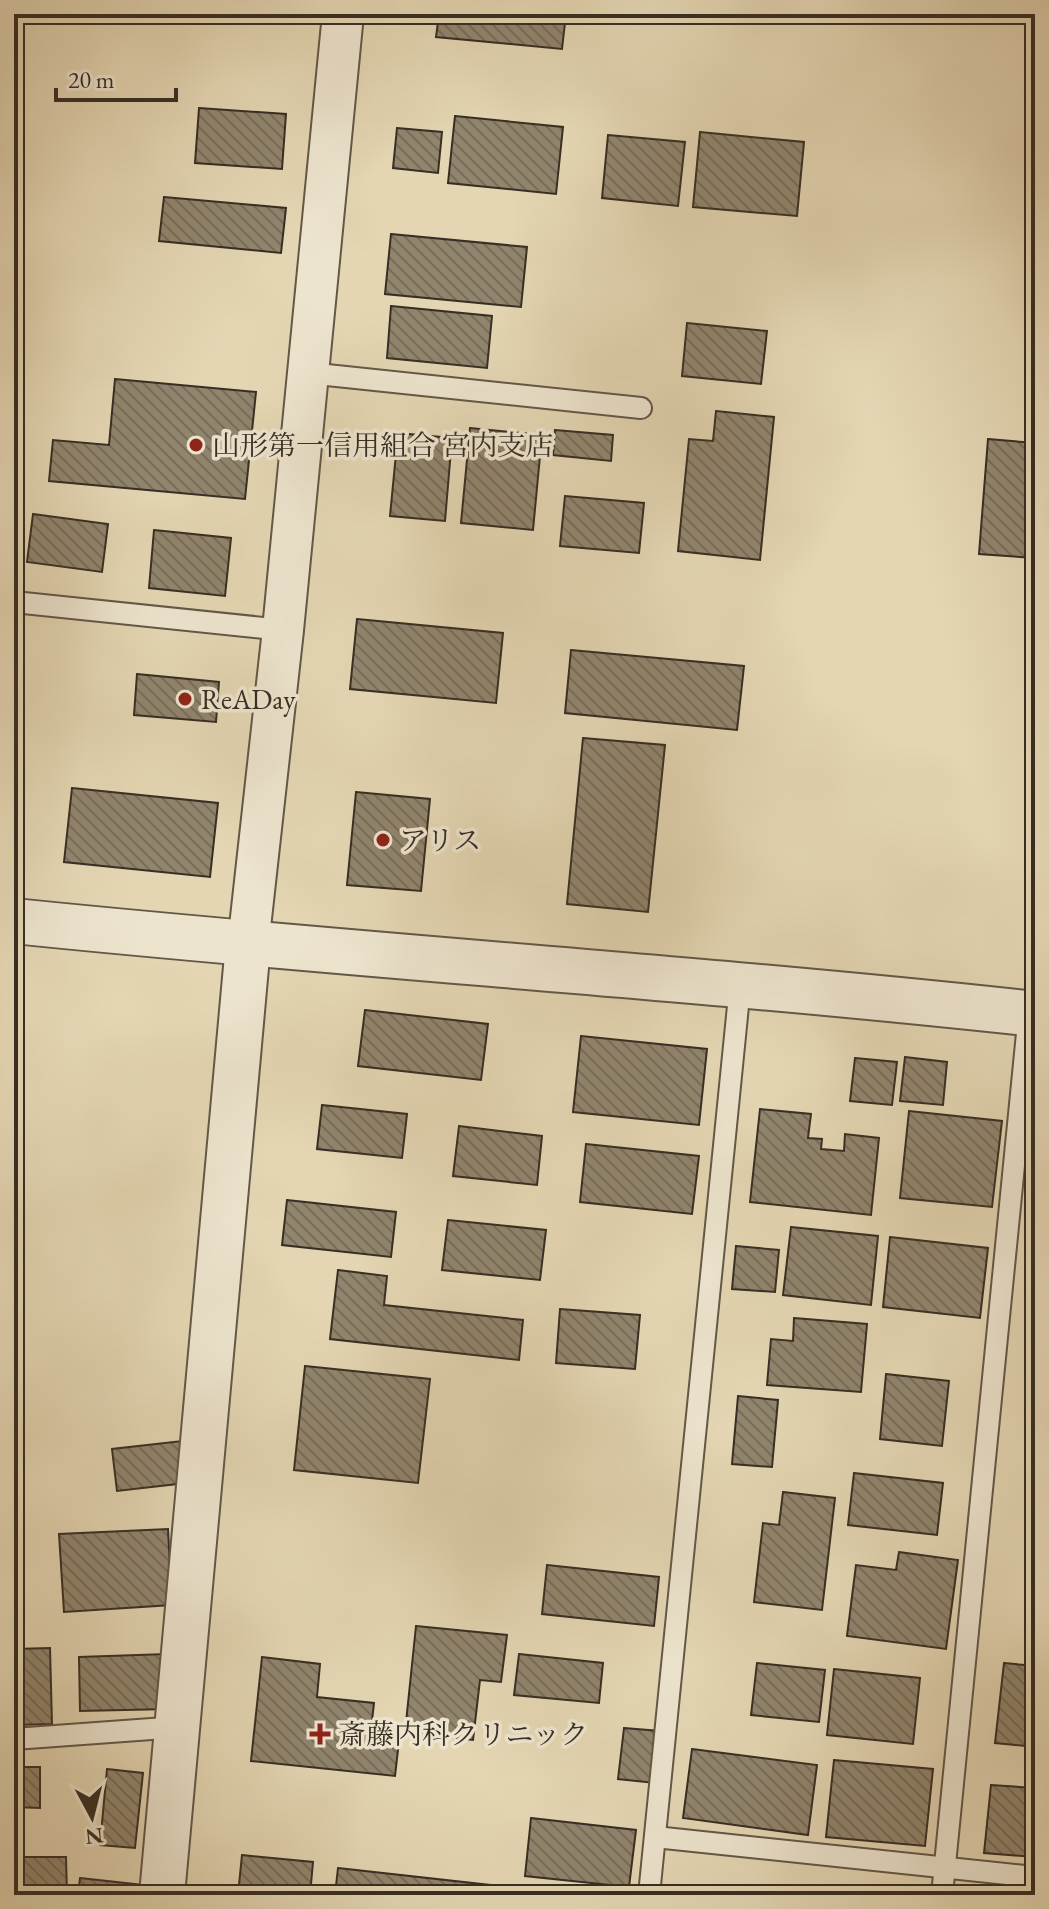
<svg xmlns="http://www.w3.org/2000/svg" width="1049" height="1909" viewBox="0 0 1049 1909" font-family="'EB Garamond','Noto Serif JP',serif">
<defs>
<pattern id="building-back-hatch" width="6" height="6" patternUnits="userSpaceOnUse" patternTransform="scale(2)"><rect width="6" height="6" fill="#91856e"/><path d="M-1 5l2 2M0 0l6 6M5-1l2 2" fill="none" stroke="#776d5a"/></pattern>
</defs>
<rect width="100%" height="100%" fill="#e4d6b3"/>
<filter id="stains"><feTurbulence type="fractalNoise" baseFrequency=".0025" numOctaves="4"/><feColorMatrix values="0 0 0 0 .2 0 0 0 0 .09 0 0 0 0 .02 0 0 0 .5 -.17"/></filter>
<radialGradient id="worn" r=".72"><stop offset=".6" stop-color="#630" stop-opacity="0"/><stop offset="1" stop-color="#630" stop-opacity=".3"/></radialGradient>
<g fill="url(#building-back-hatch)" stroke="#372e24" stroke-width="2">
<polygon points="439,14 566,14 562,49 436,37"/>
<polygon points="199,108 286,114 282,169 195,163"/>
<polygon points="455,116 563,127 556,194 448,183"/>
<polygon points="397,128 442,132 438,173 393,168"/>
<polygon points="700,132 804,142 797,216 693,207"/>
<polygon points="608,135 685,142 678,206 602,198"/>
<polygon points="164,197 286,208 281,253 159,241"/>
<polygon points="1035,217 1035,265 1031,264"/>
<polygon points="391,234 527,247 521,307 385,294"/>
<polygon points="391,306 492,316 487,368 387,358"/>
<polygon points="687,323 767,331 761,384 682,376"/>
<polygon points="115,379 256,392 245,499 49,481 53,440 109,445"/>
<polygon points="716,411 774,417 760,560 678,551 689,439 713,441"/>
<polygon points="470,428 542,435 533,530 461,523"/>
<polygon points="555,430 613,435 611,461 553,455"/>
<polygon points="398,433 452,438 445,521 390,516"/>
<polygon points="988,439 1035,443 1035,558 979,554"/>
<polygon points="565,496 644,503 639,553 560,546"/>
<polygon points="33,514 108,524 102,572 27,562"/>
<polygon points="154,530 231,538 225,596 149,588"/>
<polygon points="357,619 503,633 496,703 350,689"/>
<polygon points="571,650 744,666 737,730 565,713"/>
<polygon points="137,674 219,682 216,722 134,715"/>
<polygon points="583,738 665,745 648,912 567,904"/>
<polygon points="72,788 218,803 210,877 64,862"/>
<polygon points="356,792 430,799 421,891 347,885"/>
<polygon points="365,1010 488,1024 481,1080 358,1066"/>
<polygon points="581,1036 707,1049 699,1125 573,1112"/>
<polygon points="905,1057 947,1062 943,1105 900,1101"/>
<polygon points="855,1058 897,1062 892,1105 850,1101"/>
<polygon points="322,1105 407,1114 402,1158 317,1149"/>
<polygon points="760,1109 811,1114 808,1138 822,1139 821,1149 844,1151 845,1134 879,1138 871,1215 750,1202"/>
<polygon points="909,1111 1002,1121 992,1207 900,1198"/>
<polygon points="459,1126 542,1136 537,1185 453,1176"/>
<polygon points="586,1144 699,1156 692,1214 580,1202"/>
<polygon points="287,1200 396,1212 391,1257 282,1245"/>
<polygon points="448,1220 546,1230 540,1280 442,1270"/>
<polygon points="791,1227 878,1236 871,1305 783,1295"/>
<polygon points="890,1237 988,1248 980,1318 883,1307"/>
<polygon points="736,1246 779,1250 775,1292 732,1289"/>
<polygon points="338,1270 387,1276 384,1305 523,1320 519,1360 330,1339"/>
<polygon points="560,1309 640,1315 635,1369 556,1363"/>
<polygon points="794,1318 867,1324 861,1392 767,1385 771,1339 793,1341"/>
<polygon points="305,1366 430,1379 418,1483 294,1470"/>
<polygon points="886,1374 949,1381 942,1446 880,1439"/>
<polygon points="738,1396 778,1400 772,1467 732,1464"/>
<polygon points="182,1441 186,1483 117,1491 112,1449"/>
<polygon points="854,1473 943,1483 937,1535 848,1525"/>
<polygon points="783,1492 835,1498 822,1610 754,1602 763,1523 779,1525"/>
<polygon points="168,1529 172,1605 64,1612 59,1534"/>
<polygon points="899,1552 958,1560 946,1649 847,1636 856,1565 896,1570"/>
<polygon points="547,1565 659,1577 654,1626 542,1614"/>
<polygon points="416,1626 507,1635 501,1682 480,1680 473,1740 405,1732"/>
<polygon points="50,1648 52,1724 14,1725 14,1649"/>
<polygon points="167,1654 169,1709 80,1711 79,1657"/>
<polygon points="519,1654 603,1663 599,1703 514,1695"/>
<polygon points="262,1657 320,1664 317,1697 374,1703 372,1721 401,1724 395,1776 251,1761"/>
<polygon points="757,1663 825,1670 819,1722 751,1715"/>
<polygon points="1004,1663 1035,1666 1035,1747 995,1743"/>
<polygon points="834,1669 920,1678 913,1744 827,1735"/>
<polygon points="624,1728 660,1731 655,1783 618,1779"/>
<polygon points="692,1749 817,1765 808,1835 683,1818"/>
<polygon points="834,1760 933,1769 925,1846 826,1837"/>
<polygon points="14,1767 40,1767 40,1808 14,1807"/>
<polygon points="107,1769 143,1773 135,1848 100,1845"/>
<polygon points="991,1785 1035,1788 1035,1857 984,1853"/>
<polygon points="531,1818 636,1830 629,1887 525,1876"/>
<polygon points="242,1855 313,1862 310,1895 238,1895"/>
<polygon points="14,1857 66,1857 67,1895 14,1895"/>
<polygon points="338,1868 490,1885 489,1895 335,1895"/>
<polygon points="80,1878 152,1886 151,1895 78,1895"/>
</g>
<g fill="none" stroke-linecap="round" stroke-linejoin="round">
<defs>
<g id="service">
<polyline points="308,373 641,408"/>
<polyline points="14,602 283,630"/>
<polyline points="14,1739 179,1727"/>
<polyline points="655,1837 1035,1877"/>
<polyline points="649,1895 740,986"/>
<polyline points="942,1895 1029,1013"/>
</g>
<polyline id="minor" points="248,945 283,630 343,14"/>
<g id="tertiary">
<path d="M14,921C354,956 695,977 1035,1014"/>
<polyline points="162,1895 248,945"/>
</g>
</defs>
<use href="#service" stroke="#625848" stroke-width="24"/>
<use href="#minor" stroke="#625848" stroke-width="44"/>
<use href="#tertiary" stroke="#625848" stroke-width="48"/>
<use href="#service" stroke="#ede4ce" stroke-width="20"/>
<use href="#minor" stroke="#ede4ce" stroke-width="40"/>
<use href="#tertiary" stroke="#ede4ce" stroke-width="44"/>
</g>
<g fill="#8f2418" stroke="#ede4ce" stroke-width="3">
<circle cx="196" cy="445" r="8"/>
<circle cx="185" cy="699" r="8"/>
<circle cx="383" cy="840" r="8"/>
<path d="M316 1722h8v8h8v8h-8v8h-8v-8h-8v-8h8z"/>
</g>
<g text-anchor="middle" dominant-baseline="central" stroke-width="7" stroke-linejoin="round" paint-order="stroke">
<g font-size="28" fill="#372e24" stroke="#ede4ce" text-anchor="start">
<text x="212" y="445">山形第一信用組合 宮内支店</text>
<text x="201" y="699">ReADay</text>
<text x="399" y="840">アリス</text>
<text x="338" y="1734">斎藤内科クリニック</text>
</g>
</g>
<rect width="1049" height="1909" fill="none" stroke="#e4d6b3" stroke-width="48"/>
<rect x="16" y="16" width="1017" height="1877" fill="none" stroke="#372e24" stroke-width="4"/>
<rect x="24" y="24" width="1001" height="1861" fill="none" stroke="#372e24" stroke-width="2"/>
<g transform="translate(92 1817) rotate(173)" stroke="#ede4ce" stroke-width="6" paint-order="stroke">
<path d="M0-6L14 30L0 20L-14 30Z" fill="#372e24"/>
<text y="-12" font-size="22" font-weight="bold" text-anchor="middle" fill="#372e24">N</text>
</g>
<path d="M56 88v12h120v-12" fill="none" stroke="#372e24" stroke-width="4"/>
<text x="68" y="88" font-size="24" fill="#372e24" stroke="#ede4ce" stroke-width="6" paint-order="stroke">20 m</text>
<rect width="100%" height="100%" filter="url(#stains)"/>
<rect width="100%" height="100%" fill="url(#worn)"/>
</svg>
